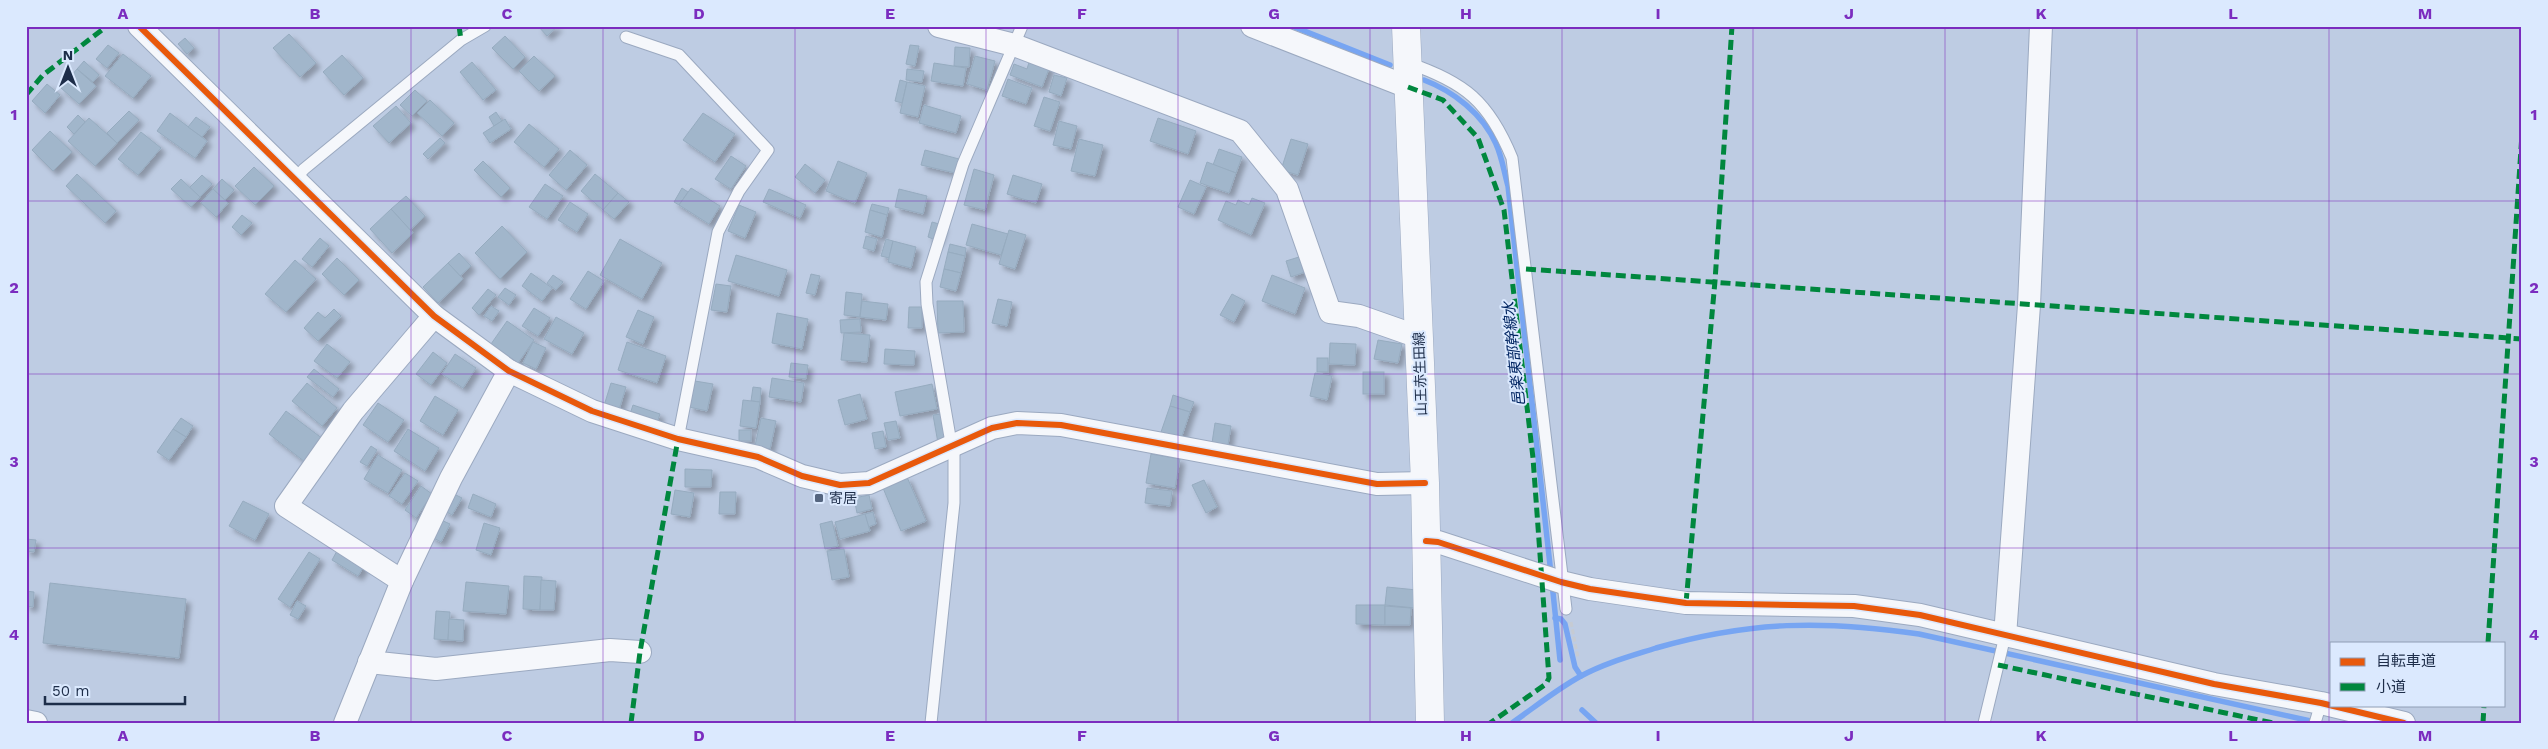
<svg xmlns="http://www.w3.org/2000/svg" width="2548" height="749" viewBox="0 0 2548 749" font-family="'Work Sans','Noto Sans JP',sans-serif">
<defs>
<filter id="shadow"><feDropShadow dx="4.5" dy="4.5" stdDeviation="2.5" flood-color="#0004"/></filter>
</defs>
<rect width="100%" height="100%" fill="#becce3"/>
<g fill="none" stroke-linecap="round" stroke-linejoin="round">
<g stroke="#77a5f2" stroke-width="5.5">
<polyline points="1292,26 1390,65"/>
<path d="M1424,80C1453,91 1483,114 1496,144C1502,157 1504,172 1508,186L1551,574"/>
<polyline points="1552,583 1560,660"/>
<polyline points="1555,618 1561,619 1565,624 1575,667 1581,676"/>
<polyline points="1582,710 1596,723"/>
<path d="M1512,723C1535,707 1557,689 1581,676C1605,663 1631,656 1656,648C1750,621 1823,620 1919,634L2315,722"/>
</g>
</g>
<g fill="#a1b6cb" stroke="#96abbf" filter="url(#shadow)">
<polygon points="538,26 558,26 547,36"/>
<polygon points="289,34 316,63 300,77 273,48"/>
<polygon points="505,36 525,57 513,69 492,48"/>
<polygon points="185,38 194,48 187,54 178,44"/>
<polygon points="108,45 119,53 107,68 96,59"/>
<polygon points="910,45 919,46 915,66 906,64"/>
<polygon points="955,47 970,48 969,67 954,66"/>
<polygon points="123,54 151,76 133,98 105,76"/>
<polygon points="342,55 363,78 344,95 323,72"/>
<polygon points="534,56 555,76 539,91 519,71"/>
<polygon points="975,56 995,61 987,90 967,84"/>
<polygon points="1030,59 1050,66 1042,87 1010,75 1014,64 1027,69"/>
<polygon points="84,61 99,75 93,82 77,69"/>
<polygon points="472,62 496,90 483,100 460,72"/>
<polygon points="934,63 966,68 963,86 931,81"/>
<polygon points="77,69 96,86 79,104 61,88"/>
<polygon points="907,69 924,71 922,82 906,80"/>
<polygon points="1054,75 1067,78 1061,96 1049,92"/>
<polygon points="1008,79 1032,88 1026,104 1002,96"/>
<polygon points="900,80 907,82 902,103 895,101"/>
<polygon points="907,82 925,86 918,117 900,113"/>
<polygon points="47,84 60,95 45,113 32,101"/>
<polygon points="415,90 427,101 412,116 400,105"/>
<polygon points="1044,97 1060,102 1050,131 1034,126"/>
<polygon points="430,100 454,123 442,136 417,113"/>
<polygon points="924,105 961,116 956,133 919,123"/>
<polygon points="396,106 411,123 389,143 373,126"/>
<polygon points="129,111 139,120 117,143 107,133"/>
<polygon points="496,112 502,121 494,126 489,117"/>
<polygon points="170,113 207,141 195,158 157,131"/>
<polygon points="703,113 735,134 715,162 683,140"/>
<polygon points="78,115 85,122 74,134 67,127"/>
<polygon points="196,117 210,127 202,137 188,127"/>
<polygon points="89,118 117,143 95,166 68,141"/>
<polygon points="1158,118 1196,131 1188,154 1150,141"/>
<polygon points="505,119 511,129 490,143 483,133"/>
<polygon points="1059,121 1077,126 1071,149 1053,145"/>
<polygon points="529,124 559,149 544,167 514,142"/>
<polygon points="50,131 72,152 53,171 32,150"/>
<polygon points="141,132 161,148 138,175 118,159"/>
<polygon points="440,138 445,143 428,159 423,154"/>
<polygon points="1079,139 1103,145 1095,176 1071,171"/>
<polygon points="1291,139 1308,144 1298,175 1281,170"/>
<polygon points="1219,149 1242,157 1236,173 1213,165"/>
<polygon points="570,150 587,165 566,190 549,175"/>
<polygon points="925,150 959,159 955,173 921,165"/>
<polygon points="731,156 746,166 731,189 715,179"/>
<polygon points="483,161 510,188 501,197 474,170"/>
<polygon points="838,161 867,173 855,203 826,191"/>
<polygon points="1207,162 1236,173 1229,193 1200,183"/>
<polygon points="805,164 825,180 815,193 795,177"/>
<polygon points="254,167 274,186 255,205 235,186"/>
<polygon points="974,169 994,175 985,210 964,205"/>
<polygon points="77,174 116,211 105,223 66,186"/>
<polygon points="595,174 618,193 603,210 581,191"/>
<polygon points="202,175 212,184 200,197 189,188"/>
<polygon points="1013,175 1042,184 1036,203 1007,194"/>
<polygon points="181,179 200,197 191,207 171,189"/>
<polygon points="222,179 234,190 225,200 213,189"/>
<polygon points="1190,180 1206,187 1194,214 1178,207"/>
<polygon points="545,184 563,196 547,219 529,207"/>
<polygon points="682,188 688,192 679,205 674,202"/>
<polygon points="691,188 720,206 709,224 679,205"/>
<polygon points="213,189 228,203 216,217 201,203"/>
<polygon points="769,189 806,205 800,218 763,202"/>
<polygon points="899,189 927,196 923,214 895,207"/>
<polygon points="618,193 629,202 614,219 603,210"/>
<polygon points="406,196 425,216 410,230 391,209"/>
<polygon points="1252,198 1265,203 1251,235 1218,220 1226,201 1236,205 1238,200 1249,205"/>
<polygon points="570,202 588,214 577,232 558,220"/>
<polygon points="872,204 889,208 887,215 870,210"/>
<polygon points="739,205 756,212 745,238 728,231"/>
<polygon points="391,209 413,233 392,253 370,229"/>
<polygon points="870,210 887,215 882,237 865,232"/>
<polygon points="242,215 252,223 241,235 232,227"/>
<polygon points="932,222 943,225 938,241 928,237"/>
<polygon points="972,224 1008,234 1001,255 966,245"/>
<polygon points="502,226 527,252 500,279 475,253"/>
<polygon points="1009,230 1026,235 1015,269 999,264"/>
<polygon points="866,236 877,239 874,251 863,248"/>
<polygon points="320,238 329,246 312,267 302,259"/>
<polygon points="620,239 662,263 642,299 600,275"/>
<polygon points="886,239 893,241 889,258 881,256"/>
<polygon points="893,241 916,247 911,268 888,262"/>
<polygon points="950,244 966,248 965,256 948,252"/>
<polygon points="948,252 965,256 961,273 944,269"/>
<polygon points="459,253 471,266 460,276 448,263"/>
<polygon points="736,255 787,270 779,296 728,281"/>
<polygon points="1299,257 1305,272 1291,277 1286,261"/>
<polygon points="337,258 359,280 344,295 322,274"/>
<polygon points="295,260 316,279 286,312 265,294"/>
<polygon points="448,263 463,279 438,303 423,287"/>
<polygon points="944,269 961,273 956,291 940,287"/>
<polygon points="588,271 604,281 586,309 570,299"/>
<polygon points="531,273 552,288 542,301 522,286"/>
<polygon points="811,274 820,276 815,295 806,293"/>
<polygon points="553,275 563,282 556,290 547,283"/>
<polygon points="1272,275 1305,288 1295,314 1262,301"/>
<polygon points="716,284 731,286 727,312 711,310"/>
<polygon points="505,288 516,295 509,305 498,297"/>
<polygon points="488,289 496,295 479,315 472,308"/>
<polygon points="846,292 862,294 860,317 844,315"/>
<polygon points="1232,294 1245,301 1234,322 1220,315"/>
<polygon points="998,299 1012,302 1007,326 992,323"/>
<polygon points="862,301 888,304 886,320 860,317"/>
<polygon points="937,301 963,301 964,332 938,333"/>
<polygon points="491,306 499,311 492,321 484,316"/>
<polygon points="909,307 922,307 922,328 908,328"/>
<polygon points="534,308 550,318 538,336 522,326"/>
<polygon points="334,309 341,316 318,341 304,328 318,312 325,318"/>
<polygon points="638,310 654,317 643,344 626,337"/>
<polygon points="777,313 808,319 802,349 772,343"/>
<polygon points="556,317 584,333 572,354 544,339"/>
<polygon points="860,319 861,332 841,333 840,320"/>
<polygon points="507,321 534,340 518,363 491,344"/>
<polygon points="844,333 870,335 867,362 841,360"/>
<polygon points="1378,340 1402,344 1398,363 1374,359"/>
<polygon points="533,342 546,348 536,369 523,363"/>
<polygon points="627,342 666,356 657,383 618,370"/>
<polygon points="1330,343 1356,344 1355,365 1329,364"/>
<polygon points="327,344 350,362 337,378 314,361"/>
<polygon points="885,349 915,351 914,365 884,364"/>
<polygon points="433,352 447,363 431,385 416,374"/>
<polygon points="455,354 476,368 463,388 442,374"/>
<rect x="1317" y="358" width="11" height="14"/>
<polygon points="791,363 808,365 806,379 789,377"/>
<polygon points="314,369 339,389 333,397 307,377"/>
<rect x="1363" y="372" width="21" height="22"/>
<polygon points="1315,373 1332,376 1327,400 1310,396"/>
<polygon points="772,378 804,383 801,402 769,397"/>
<polygon points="695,381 713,384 707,411 689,407"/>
<polygon points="307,383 337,408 322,426 292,401"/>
<polygon points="611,383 626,387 618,413 603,409"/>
<polygon points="932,384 937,409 900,416 895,392"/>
<polygon points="753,387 761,388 760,402 751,401"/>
<polygon points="860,394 867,419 845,425 838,400"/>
<polygon points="1173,395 1194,402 1190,412 1170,406"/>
<polygon points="435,396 458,410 443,435 420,421"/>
<polygon points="743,400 760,402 756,428 740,426"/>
<polygon points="378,403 404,420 388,442 363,425"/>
<polygon points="633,405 660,414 656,426 629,417"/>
<polygon points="1170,406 1190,412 1181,439 1161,432"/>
<polygon points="286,411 323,439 305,462 269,434"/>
<polygon points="941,414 946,442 938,443 933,415"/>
<polygon points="181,418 193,426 186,437 173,429"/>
<polygon points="761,418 776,421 770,449 755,446"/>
<polygon points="896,421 900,438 888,440 884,423"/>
<polygon points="1215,423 1231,426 1228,445 1212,443"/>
<polygon points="173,429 186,437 169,460 157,452"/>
<polygon points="408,429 439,448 425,471 394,451"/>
<rect x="739" y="430" width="12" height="11"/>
<polygon points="883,431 886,447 875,449 872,433"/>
<polygon points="371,446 377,450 367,466 360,462"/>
<polygon points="1151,454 1180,459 1175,488 1146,483"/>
<polygon points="378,455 402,470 388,493 364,479"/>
<polygon points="685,469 712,470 711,487 685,487"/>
<polygon points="405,473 418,481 402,504 389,496"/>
<polygon points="907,477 926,521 901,531 883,488"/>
<polygon points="1204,480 1217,507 1206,513 1192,485"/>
<polygon points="421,486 432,494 416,518 405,510"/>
<polygon points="1147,488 1172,491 1170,506 1145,503"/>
<polygon points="675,490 694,493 690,517 671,514"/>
<polygon points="720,492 736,492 735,514 719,514"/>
<polygon points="452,493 462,498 452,515 443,510"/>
<polygon points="473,494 496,504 491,517 468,508"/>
<polygon points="869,495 872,509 857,513 854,498"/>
<polygon points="243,501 269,514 255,540 229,526"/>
<polygon points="873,512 876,524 868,527 865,514"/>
<polygon points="865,514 870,531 840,539 835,522"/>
<polygon points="439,519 450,524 441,542 430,536"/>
<polygon points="832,521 838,546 825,549 820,524"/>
<polygon points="484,523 500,528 491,555 476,550"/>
<polygon points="26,539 36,540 34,552 26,551"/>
<polygon points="338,549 365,565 358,576 332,560"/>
<polygon points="844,549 849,577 832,580 827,551"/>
<polygon points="309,552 320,559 290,607 278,599"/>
<polygon points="524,576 542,577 540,610 523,609"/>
<polygon points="541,580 556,581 554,610 540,610"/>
<polygon points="466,582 509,586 506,614 463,611"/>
<polygon points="50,583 186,599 179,658 43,643"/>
<polygon points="1387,587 1417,590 1415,608 1385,605"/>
<polygon points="26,591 34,592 33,607 26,606"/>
<polygon points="297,601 306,606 298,619 290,615"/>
<polygon points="1356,605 1385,605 1385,625 1356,624"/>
<polygon points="1385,606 1411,608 1410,625 1385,625"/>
<polygon points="436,611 450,612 448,640 434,639"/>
<polygon points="449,619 464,620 463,641 448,640"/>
</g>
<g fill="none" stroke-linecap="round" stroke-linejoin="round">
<defs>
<g id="service">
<polyline points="626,37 679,55 768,150 739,191 718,232 678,439"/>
<path d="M1408,63C1465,82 1489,102 1512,158L1566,609"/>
<polyline points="295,179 304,169 461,40 485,26"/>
<polyline points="931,723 954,503 954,446 950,437 927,304 926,282 963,164 1022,26"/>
<polyline points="1984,723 2005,636"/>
<polyline points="2315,723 2321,703"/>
</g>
<g id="minor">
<polyline points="139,26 434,316 509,371 592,411 678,439 758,457 802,476 840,485 869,483 992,428 1017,423 1061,425 1377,484 1425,483"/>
<polyline points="939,26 1014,45 1240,131 1287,189 1330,312 1359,316 1419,337"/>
<polyline points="1252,26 1408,87"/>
<polyline points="1426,541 1438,542 1561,582 1590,589 1686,603 1854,606 1920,615 2214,684 2321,703 2404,723"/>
<polyline points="402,581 286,506 353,411 434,316"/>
<polyline points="2005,636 2029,305 2041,26"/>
<polyline points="369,662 436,669 610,650 640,652"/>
<polyline points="26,721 36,723"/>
<polyline points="345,723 402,581 451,478 509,371"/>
</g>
<polyline id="secondary" points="1406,26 1425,483 1430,723"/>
</defs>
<use href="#service" stroke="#9ba9c0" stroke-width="13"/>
<use href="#minor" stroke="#9ba9c0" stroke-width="24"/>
<use href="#secondary" stroke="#9ba9c0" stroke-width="29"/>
<polyline stroke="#c6cbd3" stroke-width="3" stroke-dasharray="5 2.5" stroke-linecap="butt" points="1571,622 1578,658"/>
<use href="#service" stroke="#f5f7fb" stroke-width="11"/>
<use href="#minor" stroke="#f5f7fb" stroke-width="22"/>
<use href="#secondary" stroke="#f5f7fb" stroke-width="28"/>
<g stroke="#00873e" stroke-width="5" stroke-dasharray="10 5" stroke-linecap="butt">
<polyline points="459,26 461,40"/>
<polyline points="1408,87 1443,100 1478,138 1504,210 1533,458 1549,678 1546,684 1490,723"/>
<polyline points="26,95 43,75 107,26"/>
<polyline points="1526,269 2522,339"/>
<polyline points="1686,603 1715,281 1732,26"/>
<polyline points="2488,643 2522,134"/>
<polyline points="1998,665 2273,723"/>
<polyline points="631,723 640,652 678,439"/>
<polyline points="2483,723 2484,705"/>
</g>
<defs>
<g id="cycleway">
<polyline points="139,26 434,316 509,371 592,411 678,439 758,457 802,476 840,485 869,483 992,428 1017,423 1061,425 1377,484 1425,483"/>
<polyline points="1426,541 1438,542 1561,582 1590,589 1686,603 1854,606 1920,615 2214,684 2321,703 2404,723"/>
</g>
</defs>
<use href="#cycleway" stroke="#dbe9fe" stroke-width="9"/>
<use href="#cycleway" stroke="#e8590c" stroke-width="6"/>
</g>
<path fill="none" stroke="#7b2cbf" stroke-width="1" stroke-opacity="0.55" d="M219,26V723M411,26V723M603,26V723M795,26V723M986,26V723M1178,26V723M1370,26V723M1562,26V723M1753,26V723M1945,26V723M2137,26V723M2329,26V723M26,201H2522M26,374H2522M26,548H2522"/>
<rect fill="#55657f" stroke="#dbe9fe" stroke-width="2" x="814" y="493" width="10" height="10" rx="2.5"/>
<g text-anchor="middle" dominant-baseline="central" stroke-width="4" stroke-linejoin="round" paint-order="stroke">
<g font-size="14" fill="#1d2d49" stroke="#dbe9fe">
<text transform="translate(1420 374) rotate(-92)">山王赤生田線</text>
</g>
<g font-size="14" fill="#1d2d49" stroke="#dbe9fe" text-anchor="start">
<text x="829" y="498">寄居</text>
</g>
<g font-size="15" font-style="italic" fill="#012461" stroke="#dbe9fe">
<text transform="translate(1514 354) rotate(-96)">邑楽東部幹線水</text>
</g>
</g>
<rect width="2548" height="749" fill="none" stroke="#dbe9fe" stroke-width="55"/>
<rect x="2330" y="642" width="175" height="65" fill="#dbe9fe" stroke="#8f9eb6"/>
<rect x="2340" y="658" width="25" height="8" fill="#e8590c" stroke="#8f9eb6"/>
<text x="2376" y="666" font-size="15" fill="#1d2d49">自転車道</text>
<rect x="2340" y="683" width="25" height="8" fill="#00873e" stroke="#8f9eb6"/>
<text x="2376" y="692" font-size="15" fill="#1d2d49">小道</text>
<g transform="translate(68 68)" stroke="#dbe9fe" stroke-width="4" paint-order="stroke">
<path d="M0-4L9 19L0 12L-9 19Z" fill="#1d2d49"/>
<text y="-8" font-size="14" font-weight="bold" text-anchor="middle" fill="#1d2d49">N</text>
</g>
<path d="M45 696v8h140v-8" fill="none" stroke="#1d2d49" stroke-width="2.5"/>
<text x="52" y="696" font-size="15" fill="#1d2d49" stroke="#dbe9fe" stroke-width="4" paint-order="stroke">50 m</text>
<rect x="28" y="28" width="2492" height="694" fill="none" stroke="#7b2cbf" stroke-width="2"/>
<g font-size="16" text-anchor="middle" font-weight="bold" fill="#7b2cbf">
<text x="123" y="19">A</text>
<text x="315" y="19">B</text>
<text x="507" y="19">C</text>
<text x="699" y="19">D</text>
<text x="890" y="19">E</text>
<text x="1082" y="19">F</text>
<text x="1274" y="19">G</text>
<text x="1466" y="19">H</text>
<text x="1658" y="19">I</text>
<text x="1849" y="19">J</text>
<text x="2041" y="19">K</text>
<text x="2233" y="19">L</text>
<text x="2425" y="19">M</text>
<text x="14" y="120">1</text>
<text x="2534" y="120">1</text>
<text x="14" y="293">2</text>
<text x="2534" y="293">2</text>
<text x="14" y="467">3</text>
<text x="2534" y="467">3</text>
<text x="14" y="640">4</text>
<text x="2534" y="640">4</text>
<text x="123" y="741">A</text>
<text x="315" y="741">B</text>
<text x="507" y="741">C</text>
<text x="699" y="741">D</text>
<text x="890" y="741">E</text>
<text x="1082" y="741">F</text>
<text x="1274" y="741">G</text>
<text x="1466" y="741">H</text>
<text x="1658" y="741">I</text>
<text x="1849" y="741">J</text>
<text x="2041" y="741">K</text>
<text x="2233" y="741">L</text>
<text x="2425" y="741">M</text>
</g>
</svg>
